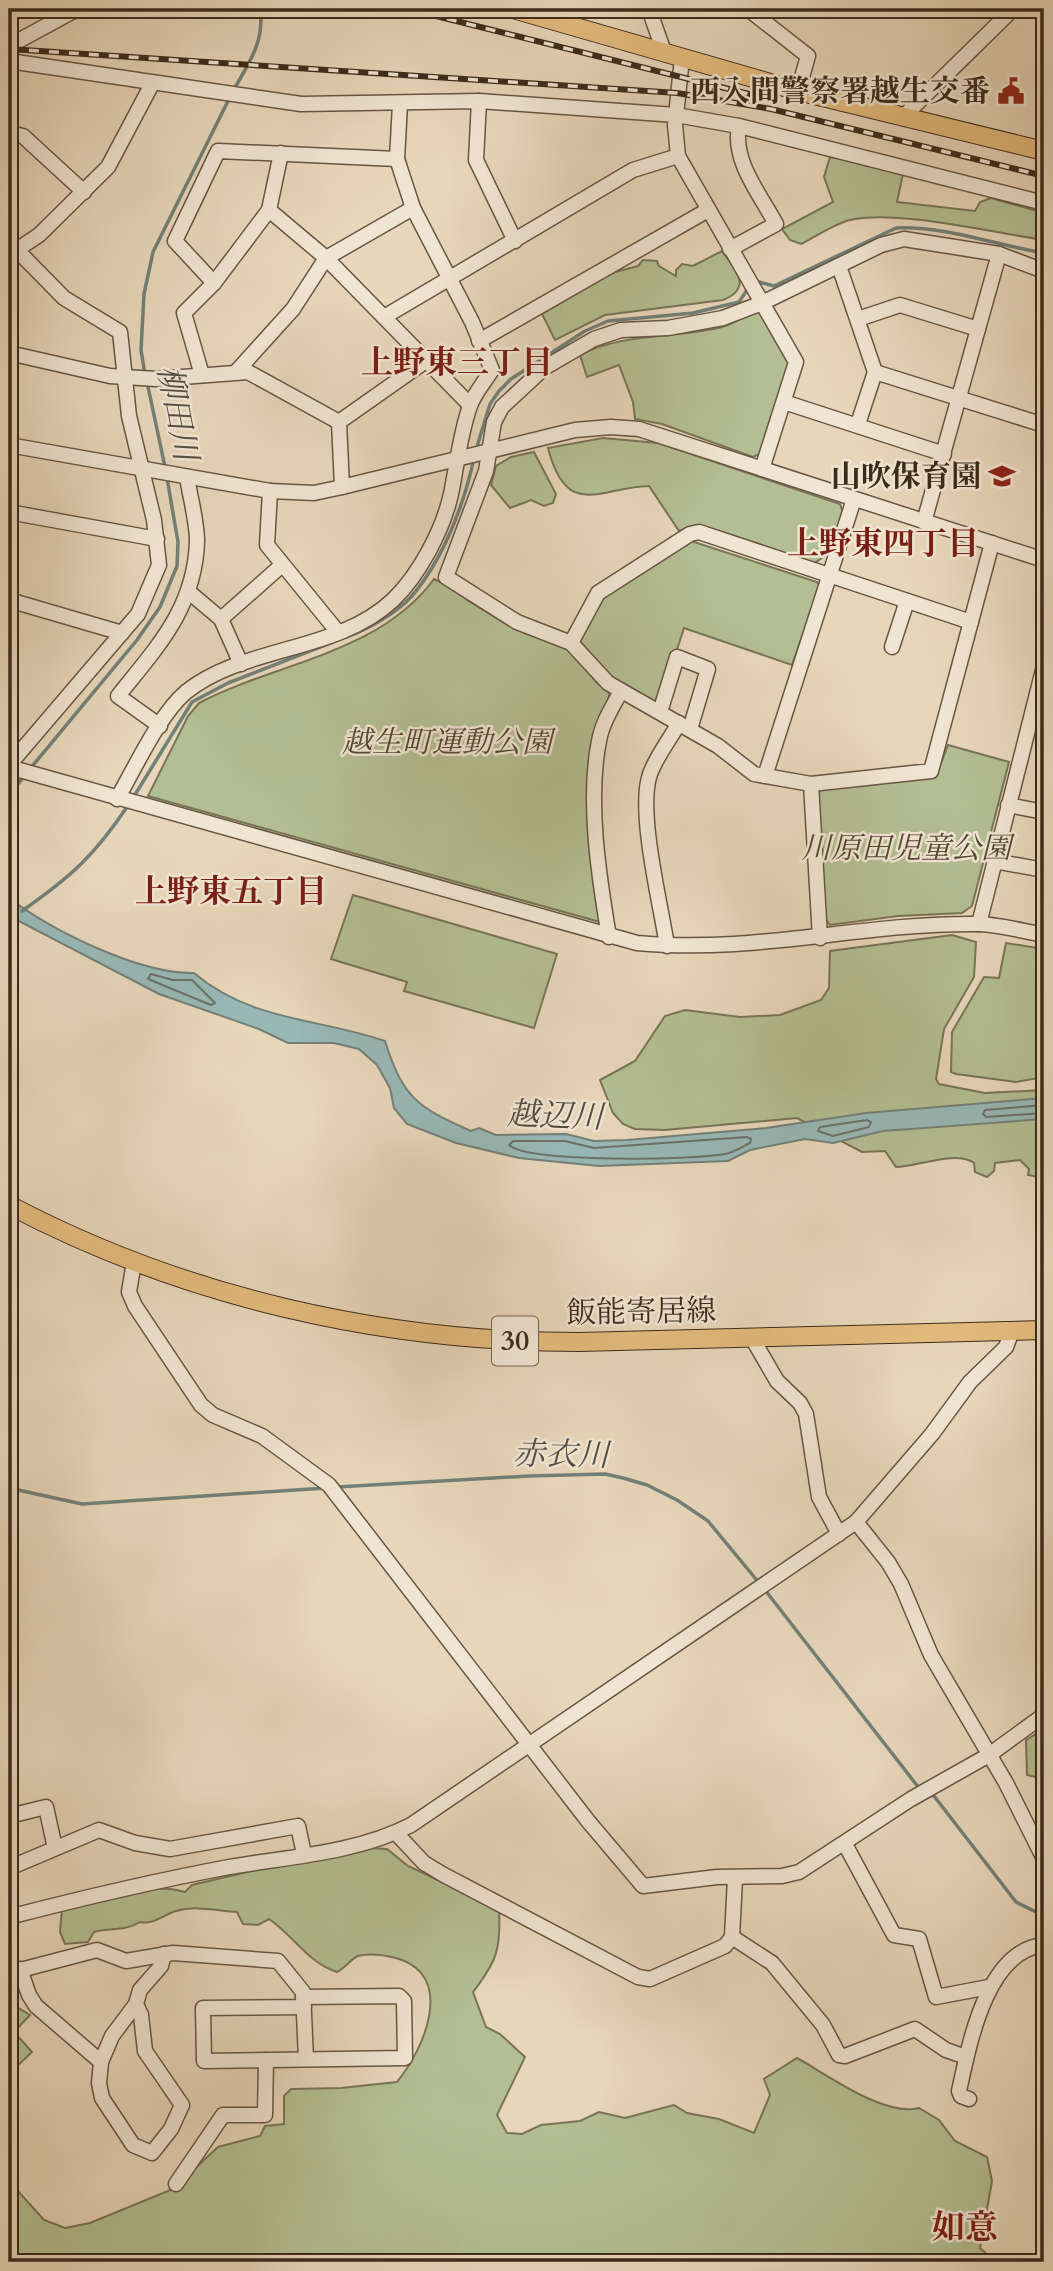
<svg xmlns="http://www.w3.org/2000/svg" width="1053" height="2271" viewBox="0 0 1053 2271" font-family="Cardo,'Noto Serif JP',serif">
<rect width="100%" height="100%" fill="#e8d6ba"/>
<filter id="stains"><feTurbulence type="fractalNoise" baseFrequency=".00286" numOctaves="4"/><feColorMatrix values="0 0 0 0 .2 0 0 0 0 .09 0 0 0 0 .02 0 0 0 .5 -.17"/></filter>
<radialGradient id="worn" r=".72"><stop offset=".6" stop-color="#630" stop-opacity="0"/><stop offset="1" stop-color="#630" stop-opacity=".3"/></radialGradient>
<g fill="#b3be92" stroke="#787456" stroke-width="2">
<path d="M830,157L876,165L903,174L897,202L975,211L980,202L991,198L1044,213V240C994,233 897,209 850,220C834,224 817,236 801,244L790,240L782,229L833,202L824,177Z"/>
<path d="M722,251C736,270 753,288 723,300L605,315L555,340L542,314L611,273L638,266L643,260L657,261L659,266L676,276V270L682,264L693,266Z"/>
<path d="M756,311L763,314L791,365L762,453L753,457L662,424L635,419L633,402L619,365L587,377L580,355C625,332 674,339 722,327C733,324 745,316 756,311Z"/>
<path d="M603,438L658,443L840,504L843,513C837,532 833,559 810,564L696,525L679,531L649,486C600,487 567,521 548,448Z"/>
<polygon points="534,452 556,494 553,503 544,506 531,500 510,508 491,485 496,466 511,457"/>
<polygon points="691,541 817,582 820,586 792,665 684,628 660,702 652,701 609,676 579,640 599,599"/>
<path d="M434,579L459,591L467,600L509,625L570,650L598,684L610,689C610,704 597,719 595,734C585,792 588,865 600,922L148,796L188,716L199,703C277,662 379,654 434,579Z"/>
<polygon points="948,745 1009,762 972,906 962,913 898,916 830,925 826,920 817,793 822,788 936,776"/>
<polygon points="353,895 557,954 534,1028 404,991 407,982 331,959"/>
<path d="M952,935L976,942L974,977L944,1029L936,1079L939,1084L985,1093L1044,1090V1178L1028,1175L1029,1169L1020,1160L995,1163L994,1171L987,1177L975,1172L974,1163C956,1150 916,1167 896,1167L885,1151L862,1152L797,1118L665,1130L635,1129L623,1124L613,1113L600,1080L635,1061L665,1016L685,1010L740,1017L780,1015L821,1000L829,988L830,951Z"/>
<polygon points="1006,943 1044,949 1044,1077 1016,1082 956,1074 951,1072 952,1032 984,977 999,978"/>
<polygon points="1044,1729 1044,1779 1027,1775 1026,1740"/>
<path d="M369,1848L387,1849L408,1866L499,1909C501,1949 497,1961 473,1992L486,2027L500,2034L525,2057L497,2115L507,2133L522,2134L541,2125L580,2121L599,2112L625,2118L674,2105L687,2113L719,2119L754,2133L770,2095L764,2079L797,2058C828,2075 884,2117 919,2108L939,2120L955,2141L987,2157L992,2181L980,2248L996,2262H9V2181L44,2220L65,2228L90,2223L173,2189L218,2147L260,2136L265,2126L284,2124V2096L291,2089L341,2088L397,2082C425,2048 456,1975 396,1958C384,1955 370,1953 358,1956C351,1959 345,1968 337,1972C308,1963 293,1935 269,1919L258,1925L243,1924L237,1912C217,1911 196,1905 176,1911C163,1915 154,1925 140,1922C124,1932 111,1927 94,1932L88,1942L65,1944L60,1932L62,1909C101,1899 146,1881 185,1892L192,1885L247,1872L273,1861Z"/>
<polygon points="17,2007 30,2015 14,2032 32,2052 9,2074 9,2009"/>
</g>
<path fill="#98b8b6" stroke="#738078" stroke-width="2" d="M9,898C53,931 139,974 194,973C252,1022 319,1018 385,1041C403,1098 417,1107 471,1131L479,1128L496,1135L566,1134L594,1141L627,1140L766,1128L866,1113L1044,1098V1119L883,1131L833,1143L805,1139L750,1150L728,1161L599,1166L519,1158L456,1143L407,1124L394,1108L390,1088L377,1065L359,1049L334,1043H288L259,1029L159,994L9,916Z"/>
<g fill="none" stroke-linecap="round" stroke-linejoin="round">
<g stroke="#6a7268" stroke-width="2">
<polygon points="151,974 173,980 192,980 215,1003 211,1005 148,979"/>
<polyline points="1044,1105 985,1110 983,1114 986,1117 1044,1113"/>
<polygon points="867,1120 871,1122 869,1127 833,1136 818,1131 820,1127"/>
<path d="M747,1137L751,1139L750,1143C742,1147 733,1153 725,1154C693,1160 529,1163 509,1145L513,1141H565L594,1148Z"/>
</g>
<g stroke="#738078" stroke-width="3.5">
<path d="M233,91C249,63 265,41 260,9"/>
<path d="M756,284L759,282L774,286L896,228C947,226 995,245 1044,253"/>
<polyline points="145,375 141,350 144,294 153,252 230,97"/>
<polyline points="147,382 165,467"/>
<polyline points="476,450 490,404 499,391 511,379 585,331 608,321 693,313 739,302 749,287"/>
<path d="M346,637C368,629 395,614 411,597C443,560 464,505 474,458"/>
<polyline points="29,770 137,640 160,607 177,566 178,542 167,478"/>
<polyline points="9,796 24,776"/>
<polyline points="133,798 192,702 228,683 333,642"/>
<path d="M22,911C72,876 95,855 129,804"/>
<polyline points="337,1487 528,1476 605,1474 623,1478 647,1485 677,1500 708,1521 760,1584"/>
<polyline points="9,1488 82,1504 326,1488"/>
<polyline points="765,1590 919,1788"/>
<polyline points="928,1795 934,1796 1016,1902 1044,1916"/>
</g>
<defs>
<g id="minor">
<polyline points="649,9 664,52"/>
<polyline points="748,9 808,56 798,91"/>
<polyline points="9,46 77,9"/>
<polyline points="682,58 675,125 678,156 796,362 762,469"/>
<polyline points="9,61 301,104 479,101 676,115 739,126 1044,203"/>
<polyline points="479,101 476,160 515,241"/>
<polyline points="903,117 1013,9"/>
<polyline points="9,133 23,136 84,192"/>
<polyline points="269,210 326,258 470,405"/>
<polyline points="9,242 64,298 120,332 129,416 154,520 159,565 138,614 9,765"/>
<path d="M730,249L776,224C760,194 732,161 739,126"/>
<polyline points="9,255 39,235 108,167 152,84"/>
<polyline points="839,266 875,372 858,424"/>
<polyline points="214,283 175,241 218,151 397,159"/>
<polyline points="384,317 633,170 678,156"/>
<polyline points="858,319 900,305 978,329"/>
<polyline points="479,341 708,210"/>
<polyline points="9,353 110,376 156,379 248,372 339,422"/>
<polyline points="237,371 293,309 326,258 413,208"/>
<polyline points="875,372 1044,425"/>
<polyline points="202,375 184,313 214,283 269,210 281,153"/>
<polyline points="784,402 944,454"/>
<polyline points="339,422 427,360"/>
<polyline points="339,422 342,487"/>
<polyline points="9,445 270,491 314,493 342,487 575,430 611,427 639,429 1044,560"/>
<polyline points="270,491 267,545 337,631"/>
<polyline points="9,512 157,539"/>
<polyline points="924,522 999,254"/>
<polyline points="992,543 931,771 811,784 754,774 718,746 608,683 571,643 517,622 446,577 486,471 494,422 502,407 544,368 594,339 621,330 668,328 723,318 762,303 881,245 904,239 999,254 1044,271"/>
<polyline points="189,592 221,619 241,664"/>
<polyline points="9,600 122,633"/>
<polyline points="221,619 282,565"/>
<polyline points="571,643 598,593 690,534 699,532 971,622"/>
<polyline points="892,647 907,601"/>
<polyline points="660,712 677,657 708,669 690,729"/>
<path d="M160,726L118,696C157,647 195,608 197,541C197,521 190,497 187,477"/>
<path d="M9,767L637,943C754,954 861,923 976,924C998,924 1022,931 1044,935"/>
<polyline points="765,776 854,499"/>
<polyline points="811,784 820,938"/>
<path d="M117,799C135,768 159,715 186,692C245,645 337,653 393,600C419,575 443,530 451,494C457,465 460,434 470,406C474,394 485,381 492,370L472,322L413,208L397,159L400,104"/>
<polyline points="1008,805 1044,812"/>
<polyline points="994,861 1044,870"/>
<polyline points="979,924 1044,666"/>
<path d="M609,937C599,877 587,801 599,741C602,723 613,706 621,691"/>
<path d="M667,946C661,905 637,811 650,774C656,757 670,739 679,723"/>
<polyline points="134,1262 129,1292 135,1306 201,1405 213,1415 262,1436 329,1485 588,1821 643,1886 717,1877 782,1876 799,1872 911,1799 989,1755 1044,1715"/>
<polyline points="752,1338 777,1381 800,1403 806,1414 819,1497 839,1534"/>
<polyline points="856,1522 888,1562 901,1584 931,1655 1006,1783 1044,1859"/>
<polyline points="9,1816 46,1807 55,1848"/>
<polyline points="396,1833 424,1863 444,1875 638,1977 650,1979 725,1946 732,1937 735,1878"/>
<polyline points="845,1844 894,1935 919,1939 936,1997 989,1987"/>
<polyline points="9,1868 99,1830 135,1843 170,1849 298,1826 304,1854"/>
<path d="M9,1917C82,1898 155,1881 229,1867C288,1857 357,1853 411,1825L856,1522L932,1434L970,1382L1006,1347L1012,1331"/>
<polyline points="732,1937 772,1963 823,2025 839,2055 845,2056 915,2029 946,2050 966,2057"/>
<polyline points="20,1969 29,1995 36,2006 101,2062"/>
<polyline points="9,1973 97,1950 126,1961 173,1953 278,1961 303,1992 306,2059"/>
<polyline points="303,1997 399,1996 404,2001 405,2058 204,2061 203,2008 304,2007"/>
<polyline points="136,2004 141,2015 145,2051 182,2105 171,2129 152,2153 133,2145 102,2098 99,2083 101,2062 112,2036 136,2004 140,1990 161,1966 164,1954"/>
<path d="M969,2099L961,2096L959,2091C969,2046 986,1950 1044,1945"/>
<polyline points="176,2184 223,2115 265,2115 266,2060"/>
</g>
<g id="major">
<polyline points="513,9 798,91 1044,151"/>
<path d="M9,1205C184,1297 381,1342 579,1342L1044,1330"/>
</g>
</defs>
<use href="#minor" stroke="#675643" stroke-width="17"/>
<use href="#major" stroke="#3c2b1b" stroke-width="20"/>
<use href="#minor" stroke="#f0e4d2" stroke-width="14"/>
<use href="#major" stroke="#e4bb7d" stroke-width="18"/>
<defs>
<g id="rail">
<polyline points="408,9 761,97"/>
<polyline points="9,49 677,93 771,109 1044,176"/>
</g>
</defs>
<use href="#rail" stroke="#3c2b1b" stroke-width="6"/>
<use href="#rail" stroke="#f0e4d2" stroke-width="3.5" stroke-dasharray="10" stroke-linecap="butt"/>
</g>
<defs>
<symbol id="civic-bare" viewBox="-9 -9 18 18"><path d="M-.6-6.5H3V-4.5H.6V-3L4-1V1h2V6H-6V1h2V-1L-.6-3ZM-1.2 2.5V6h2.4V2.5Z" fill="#8f2418" stroke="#f0e4d2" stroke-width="2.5" paint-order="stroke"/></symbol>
<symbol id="school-bare" viewBox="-9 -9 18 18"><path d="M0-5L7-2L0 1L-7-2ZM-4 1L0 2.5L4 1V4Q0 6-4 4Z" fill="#8f2418" stroke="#f0e4d2" stroke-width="2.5" paint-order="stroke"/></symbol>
</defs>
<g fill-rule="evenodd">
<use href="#civic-bare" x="992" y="72" width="38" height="38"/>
<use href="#school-bare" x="983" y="457" width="38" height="38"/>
</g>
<g text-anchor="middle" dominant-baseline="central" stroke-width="5" stroke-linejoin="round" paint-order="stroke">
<rect fill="#f0e4d2" stroke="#726252" stroke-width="2" x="492" y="1316.5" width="46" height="49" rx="5"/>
<g font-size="28" font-weight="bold" fill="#3c2b1b">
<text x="515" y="1341">30</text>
</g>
<g font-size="30" font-weight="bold" fill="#3c2b1b" stroke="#f0e4d2" text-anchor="end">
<text x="990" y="91">西入間警察署越生交番</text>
<text x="981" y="476">山吹保育園</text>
</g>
<g font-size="30" font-style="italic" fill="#544833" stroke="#f0e4d2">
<text x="447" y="742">越生町運動公園</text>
<text x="906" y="848">川原田児童公園</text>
</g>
<g font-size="30" fill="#3c2b1b" stroke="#f0e4d2">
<text transform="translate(641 1312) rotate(-1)">飯能寄居線</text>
</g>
<g font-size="32" font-weight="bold" fill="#7a1f14" stroke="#f0e4d2">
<text x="457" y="363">上野東三丁目</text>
<text x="883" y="544">上野東四丁目</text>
<text x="231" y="892">上野東五丁目</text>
</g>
<g font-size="32" font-style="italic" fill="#534e42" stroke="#f0e4d2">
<text transform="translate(177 413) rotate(79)">柳田川</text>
<text transform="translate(555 1116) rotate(2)">越辺川</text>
<text transform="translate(561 1455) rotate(1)">赤衣川</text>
</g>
<g font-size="33" font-weight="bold" fill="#7a1f14" stroke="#f0e4d2">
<text x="965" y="2227">如意</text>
</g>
</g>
<rect width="1053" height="2271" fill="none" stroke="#e8d6ba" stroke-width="35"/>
<rect x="10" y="10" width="1032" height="2250" fill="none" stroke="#3c2b1b" stroke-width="3.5"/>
<rect x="18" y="18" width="1018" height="2236" fill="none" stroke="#3c2b1b" stroke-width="2"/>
<rect width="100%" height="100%" filter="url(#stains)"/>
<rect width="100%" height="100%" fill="url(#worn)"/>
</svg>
